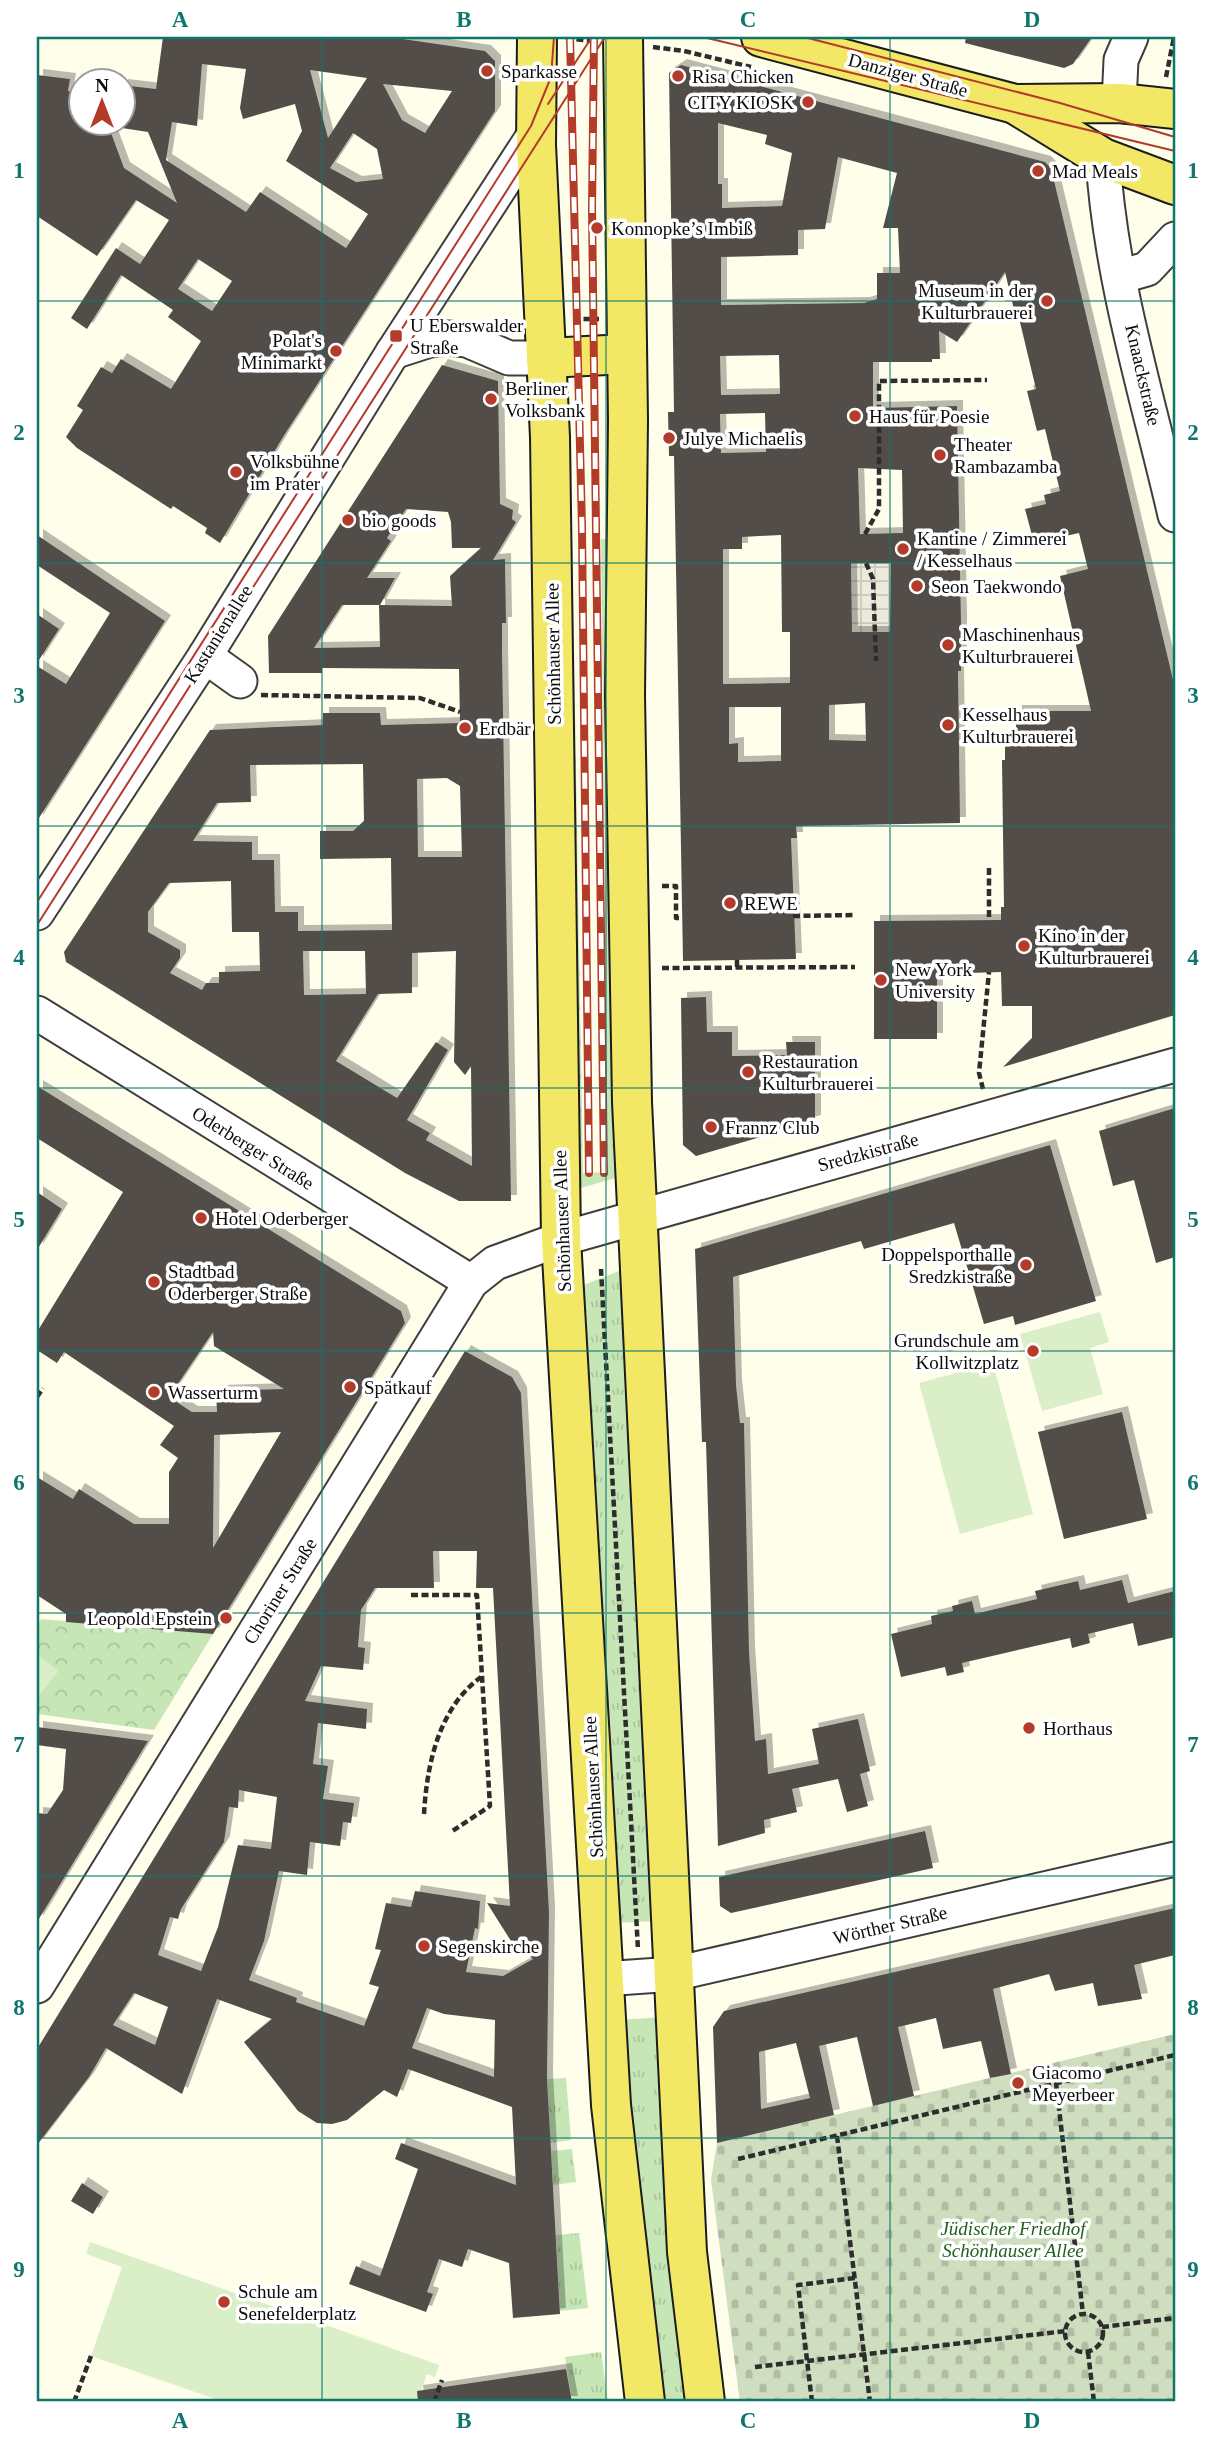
<svg xmlns="http://www.w3.org/2000/svg" width="1212" height="2439" viewBox="0 0 1212 2439" font-family="Georgia,serif">
<defs>
<pattern id="grass-tufts" width="24" height="20" patternUnits="userSpaceOnUse" patternTransform="scale(1.75)"><rect width="24" height="20" fill="#c7e6b6"/><path d="M3 7l-1-3M5 7V3M7 7l1-3M15 17l-1-3M17 17v-4M19 17l1-3" fill="none" stroke="#aac49b"/></pattern>
<pattern id="cemetery-stones" width="16" height="16" patternUnits="userSpaceOnUse" patternTransform="scale(1.75)"><rect width="16" height="16" fill="#cedebe"/><path d="M2 7V4a2 2 0 0 1 4 0v3zM10 15v-3a2 2 0 0 1 4 0v3z" fill="#b0bda2"/></pattern>
<pattern id="park-crowns" width="20" height="18" patternUnits="userSpaceOnUse" patternTransform="scale(1.75)"><rect width="20" height="18" fill="#c7e6b6"/><path d="M2 6a3 3 0 1 1 6 0M12 15a3 3 0 1 1 6 0" fill="none" stroke="#aac49b"/></pattern>
<pattern id="plaza-grid" width="8" height="8" patternUnits="userSpaceOnUse" patternTransform="scale(1.75)"><rect width="8" height="8" fill="#ecebdb"/><path d="M0 4h8M4 0v8" fill="none" stroke="#c9c8bb"/></pattern>
<filter id="shadow"><feDropShadow dx="6" dy="-6" stdDeviation="0" flood-color="#0004"/></filter>
</defs>
<rect width="100%" height="100%" fill="#fefeea"/>
<g fill="url(#grass-tufts)">
<polygon points="563,538 572,538 583,1173 608,1172 601,539 610,539 619,1177 574,1190"/>
<polygon points="624,1269 658,1921 611,1923 581,1286"/>
<polygon points="664,2017 695,2402 662,2402 618,2020"/>
<polygon points="566,2078 571,2140 550,2143 547,2079"/>
<polygon points="572,2149 576,2182 553,2185 551,2151"/>
<polygon points="579,2233 588,2308 560,2311 556,2235"/>
<polygon points="601,2352 608,2402 572,2402 565,2357"/>
</g>
<polygon fill="url(#cemetery-stones)" points="1175,2034 1175,2402 740,2402 711,2180 717,2143"/>
<polygon fill="url(#park-crowns)" points="41,1619 213,1634 154,1730 37,1714 37,1626"/>
<g fill="#daeec8">
<polygon points="1100,1312 1109,1342 1090,1348 1103,1394 1042,1411 1020,1334"/>
<polygon points="993,1363 1033,1514 960,1534 919,1383"/>
<polygon points="37,1655 59,1671 37,1698"/>
<polygon points="90,2242 439,2365 435,2377 427,2374 417,2402 224,2402 91,2356 122,2267 86,2254"/>
</g>
<polygon fill="url(#plaza-grid)" points="891,563 893,625 889,625 890,639 852,632 828,564"/>
<g fill="#534e48" fill-rule="evenodd" filter="url(#shadow)">
<path d="M163,37H389L485,51L495,61V111L283,437L220,543L205,533L207,528L173,506L171,509L77,448L66,437L83,410L77,406L101,367L112,373L121,359L171,389L201,341L168,317L173,310L121,275L87,329L71,318L116,248L140,264L169,220L136,200L97,256L37,216V75L70,79L68,91L80,93V122H107L124,168L177,203L148,132L122,128V85L156,89ZM202,64L246,69L240,108L243,119L295,104L302,131L286,161L368,214L346,248L260,192L246,212L166,160L172,122L197,126ZM310,70L367,78L328,138ZM383,84L452,91L425,133L402,120ZM353,133L377,149L383,179L356,182L330,168ZM198,259L232,281L212,311L178,289Z"/>
<polygon points="966,37 1092,37 1073,64 1064,68 965,43"/>
<path d="M681,65L1045,162L1051,168L1175,688V1015L1003,1067L1032,1038V1006H1002L1001,972L937,974V1039H874V921L1001,920V907H1004L1002,760H1005V741L1016,740V711H1091L1060,576L1088,569L1079,533L1034,543L1025,509L1046,504L1044,495L1060,491L1045,429L1037,431L1027,391L1036,389L1019,318H1016L1005,272L957,342L939,331L940,359H932V362H873V408L957,406L961,623V671H958L960,823L796,826L797,838H791L796,959L683,961L674,456H669L668,412H674L669,73ZM718,123L767,135L765,144L792,153L782,206L722,208V184H718ZM838,157L897,173L883,228H898L900,273H877V299L864,303L721,305V257L798,255V230L825,229ZM779,355L780,394L721,395L720,356ZM765,413L766,452L721,453L720,414ZM858,468L902,470L903,533L860,534ZM781,535L782,632H790V683L723,684V549H742V537ZM851,563H891L890,632H852ZM865,703L866,741L829,740V705ZM729,707H781V761L738,762V743L729,744Z"/>
<path d="M442,365L498,381L500,504L513,510L512,519L516,522L493,560L505,559L506,623H502V652L511,1201H459L405,1173L66,962L64,952L210,730L323,725V713H380L381,725L460,723L459,669L322,668V673H269L268,636ZM406,509L448,512L451,522L452,548H481L450,576L452,606L380,605L395,578H367L391,541L387,538ZM342,605H379L380,647L314,648ZM363,764L364,821L353,831H320V859L391,858L392,930L298,931V912H275L274,860H252V842L193,841L217,803L251,802L250,765ZM447,778L460,786L462,857H418L417,779ZM231,881L232,932H259L260,971L219,972V983H206L202,990L170,973L180,958V950L148,932V912L169,883ZM303,951H365L366,994L304,995ZM456,951L454,1062L465,1075L471,1066L472,1166L426,1140L430,1133L407,1120L448,1050L436,1042L397,1098L336,1061L378,994L412,993V953Z"/>
<polygon points="37,535 165,621 37,821 37,666 66,684 110,613 37,565"/>
<polygon points="37,614 59,629 37,663"/>
<polygon points="706,997 707,1032 732,1032 732,1056 787,1055 786,1042 815,1042 815,1121 696,1156 683,1145 681,998"/>
<path d="M37,1086L401,1311L405,1323L213,1634L66,1622V1614L37,1595V1477L73,1499L79,1489L134,1524H169V1472L178,1458L160,1445L174,1426L64,1352L57,1363L37,1350V1332L123,1192L37,1138ZM213,1332L214,1346L284,1389L216,1391L217,1412H192L169,1397ZM281,1432L213,1548L214,1435Z"/>
<polygon points="1175,1108 1175,1257 1156,1263 1134,1180 1113,1186 1099,1131"/>
<polygon points="1050,1145 1096,1301 1015,1325 1013,1316 984,1324 954,1223 864,1249 861,1241 733,1277 736,1385 740,1423 744,1423 749,1652 755,1741 766,1739 768,1774 819,1764 812,1729 858,1719 870,1771 860,1774 868,1806 847,1812 838,1779 792,1789 797,1812 764,1820 765,1833 718,1846 706,1442 702,1442 695,1249"/>
<polygon points="37,1192 62,1209 37,1250"/>
<path d="M465,1351L512,1377L521,1393L549,1912L547,2079L560,2314L513,2318L509,2263L468,2249L462,2267L439,2259L427,2292L433,2294L426,2312L349,2284L356,2266L380,2276L418,2169L395,2159L401,2143L516,2185L512,2107L408,2069L397,2097L384,2090L347,2120L332,2124L317,2123L298,2111L244,2042L272,2019L217,1999L182,2094L106,2048L89,2077L37,2145V2049ZM433,1551H477L476,1588H493L510,1906L487,1903L511,1941L533,1959L503,1976L466,1972L475,1928L478,1929L480,1901L415,1891L411,1907L386,1903L375,1949L381,1950L369,1984L379,1987L364,2026L296,2002L297,1998L249,1980L264,1941L279,1871L307,1875L310,1842L340,1846L343,1822L351,1823L354,1803L323,1799L328,1766L313,1764L318,1723L366,1729L367,1709L305,1701L321,1666L363,1670L365,1648L358,1647L361,1610L375,1588H434ZM239,1790L277,1797L271,1849L238,1845L218,1927L201,1971L158,1955L170,1917L178,1919L181,1909L224,1842L229,1807L238,1808ZM134,1993L168,2007L155,2045L113,2025ZM427,2008L444,2014L495,2020L494,2077L412,2048Z"/>
<polygon points="1122,1412 1147,1519 1064,1539 1038,1432"/>
<polygon points="1122,1580 1128,1603 1175,1591 1175,1637 1138,1646 1133,1623 1088,1634 1090,1643 1072,1648 1070,1638 962,1663 964,1672 947,1676 945,1667 901,1677 891,1634 932,1624 931,1616 953,1611 952,1606 972,1601 975,1614 1037,1599 1035,1591 1078,1581 1080,1590"/>
<polygon points="37,1727 148,1741 37,1922 37,1813 47,1814 63,1790 66,1749 37,1745"/>
<polygon points="925,1831 933,1868 731,1913 720,1906 719,1877"/>
<path d="M1175,1908V1955L1134,1965L1142,1999L1098,2006L1093,1983L1055,1991L1049,1974L993,1989L1011,2074L990,2078L981,2041L943,2049L936,2018L898,2027L914,2096L873,2106L857,2037L819,2046L834,2115L717,2143L713,2027L724,2011ZM796,2043L810,2098L761,2109L759,2052Z"/>
<polygon points="82,2183 103,2197 93,2214 71,2201"/>
<polygon points="566,2369 572,2402 418,2402 417,2391"/>
</g>
<g fill="none" stroke-linecap="round" stroke-linejoin="round">
<defs>
<g id="minor">
<polyline points="1119,103 1121,60 1131,37"/>
<path d="M1103,158C1110,278 1148,398 1175,515"/>
<polyline points="1119,277 1147,269 1175,239"/>
<polyline points="393,352 430,340 448,338 467,340 509,358 546,358"/>
<polyline points="205,656 240,681"/>
<polyline points="37,913 205,656 393,352 536,132"/>
<polyline points="37,1013 471,1282"/>
<polyline points="603,1979 674,1974 1175,1859"/>
<polyline points="37,1986 471,1282 495,1263 561,1239 1175,1065"/>
</g>
<g id="major">
<polyline points="537,37 536,145 550,437 561,1239 611,2105 645,2402"/>
<polyline points="623,37 628,420 625,695 632,1102 687,2252 705,2402"/>
<polyline points="761,37 1015,104 1119,103 1175,109"/>
<polyline points="1015,104 1103,158 1175,185"/>
<polyline points="546,358 627,354"/>
</g>
</defs>
<use href="#minor" stroke="#3e3e3e" stroke-width="37"/>
<use href="#major" stroke="#1c1c1c" stroke-width="42"/>
<g stroke="#2d2d2d" stroke-width="4.5" stroke-dasharray="7 3.5" stroke-linecap="butt">
<polyline points="566,38 592,41"/>
<polyline points="653,47 684,51 751,67"/>
<polyline points="1166,77 1174,37"/>
<polyline points="573,319 599,319"/>
<polyline points="865,534 879,509 879,381 987,380"/>
<polyline points="866,563 873,579 876,661"/>
<polyline points="261,695 420,698 460,712"/>
<polyline points="989,868 989,920"/>
<polyline points="662,886 676,886 676,918 680,918"/>
<polyline points="793,916 855,915"/>
<polyline points="737,960 737,968"/>
<polyline points="662,968 855,967"/>
<polyline points="983,1089 979,1073 989,972"/>
<polyline points="601,1269 638,1950"/>
<polyline points="37,1397 43,1388"/>
<polyline points="411,1595 477,1595 490,1806 451,1832"/>
<path d="M424,1814C427,1763 439,1708 481,1677"/>
<polyline points="1056,2083 1083,2314"/>
<polyline points="837,2136 870,2402"/>
<polyline points="738,2159 1175,2055"/>
<circle cx="1084" cy="2333" r="19"/>
<polyline points="1102,2327 1175,2318"/>
<polyline points="1088,2352 1094,2402"/>
<polyline points="755,2367 1066,2331"/>
<polyline points="74,2402 91,2356"/>
<polyline points="434,2402 442,2380"/>
<polyline points="812,2402 798,2285 855,2278"/>
</g>
<use href="#minor" stroke="#fff" stroke-width="33"/>
<use href="#major" stroke="#f2e866" stroke-width="38"/>
<g stroke="#b43b2a" stroke-width="2">
<polyline points="703,37 1175,151"/>
<polyline points="804,37 1060,103 1175,137"/>
<polyline points="548,104 592,37"/>
<polyline points="37,902 531,126 551,77 554,37"/>
<polyline points="37,925 605,37"/>
</g>
<defs>
<g id="rail">
<polyline points="570,37 582,528 589,1173"/>
<polyline points="594,37 592,208 604,1173"/>
</g>
</defs>
<use href="#rail" stroke="#b43b2a" stroke-width="8"/>
<use href="#rail" stroke="#fff" stroke-width="5" stroke-dasharray="16" stroke-linecap="butt"/>
</g>
<path fill="none" stroke="#0f766e" stroke-width="2" stroke-opacity="0.55" d="M322,37V2402M606,37V2402M890,37V2402M37,301H1175M37,563H1175M37,826H1175M37,1088H1175M37,1351H1175M37,1613H1175M37,1876H1175M37,2138H1175"/>
<g fill="#b43b2a" stroke="#fff" stroke-width="2.5">
<circle cx="487" cy="71" r="7"/>
<circle cx="678" cy="76" r="7"/>
<circle cx="808" cy="102" r="7"/>
<circle cx="1038" cy="171" r="7"/>
<circle cx="597" cy="228" r="7"/>
<circle cx="1047" cy="301" r="7"/>
<rect x="389" y="329" width="14" height="14" rx="3.5"/>
<circle cx="336" cy="351" r="7"/>
<circle cx="491" cy="399" r="7"/>
<circle cx="855" cy="416" r="7"/>
<circle cx="669" cy="438" r="7"/>
<circle cx="940" cy="455" r="7"/>
<circle cx="236" cy="472" r="7"/>
<circle cx="348" cy="520" r="7"/>
<circle cx="903" cy="549" r="7"/>
<circle cx="917" cy="586" r="7"/>
<circle cx="948" cy="645" r="7"/>
<circle cx="948" cy="725" r="7"/>
<circle cx="465" cy="728" r="7"/>
<circle cx="730" cy="903" r="7"/>
<circle cx="1024" cy="946" r="7"/>
<circle cx="881" cy="980" r="7"/>
<circle cx="748" cy="1072" r="7"/>
<circle cx="711" cy="1127" r="7"/>
<circle cx="201" cy="1218" r="7"/>
<circle cx="1026" cy="1265" r="7"/>
<circle cx="154" cy="1282" r="7"/>
<circle cx="1033" cy="1351" r="7"/>
<circle cx="350" cy="1387" r="7"/>
<circle cx="154" cy="1392" r="7"/>
<circle cx="226" cy="1618" r="7"/>
<circle cx="1029" cy="1728" r="7"/>
<circle cx="424" cy="1946" r="7"/>
<circle cx="1018" cy="2083" r="7"/>
<circle cx="224" cy="2302" r="7"/>
</g>
<g text-anchor="middle" dominant-baseline="central" stroke-width="7" stroke-linejoin="round" paint-order="stroke">
<g font-size="19" fill="#0b0b0b" stroke="#fff" text-anchor="start">
<text x="501" y="71">Sparkasse</text>
<text x="692" y="76">Risa Chicken</text>
<text x="794" y="102" text-anchor="end">CITY KIOSK</text>
<text x="1052" y="171">Mad Meals</text>
<text x="611" y="228">Konnopke’s Imbiß</text>
<text x="1033" y="290" text-anchor="end">Museum in der<tspan x="1033" dy="22">Kulturbrauerei</tspan></text>
<text x="410" y="325">U Eberswalder<tspan x="410" dy="22">Straße</tspan></text>
<text x="322" y="340" text-anchor="end">Polat's<tspan x="322" dy="22">Minimarkt</tspan></text>
<text x="505" y="388">Berliner<tspan x="505" dy="22">Volksbank</tspan></text>
<text x="869" y="416">Haus für Poesie</text>
<text x="683" y="438">Julye Michaelis</text>
<text x="954" y="444">Theater<tspan x="954" dy="22">Rambazamba</tspan></text>
<text x="250" y="461">Volksbühne<tspan x="250" dy="22">im Prater</tspan></text>
<text x="362" y="520">bio goods</text>
<text x="917" y="538">Kantine / Zimmerei<tspan x="917" dy="22">/ Kesselhaus</tspan></text>
<text x="931" y="586">Seon Taekwondo</text>
<text x="962" y="634">Maschinenhaus<tspan x="962" dy="22">Kulturbrauerei</tspan></text>
<text x="962" y="714">Kesselhaus<tspan x="962" dy="22">Kulturbrauerei</tspan></text>
<text x="479" y="728">Erdbär</text>
<text x="744" y="903">REWE</text>
<text x="1038" y="935">Kino in der<tspan x="1038" dy="22">Kulturbrauerei</tspan></text>
<text x="895" y="969">New York<tspan x="895" dy="22">University</tspan></text>
<text x="762" y="1061">Restauration<tspan x="762" dy="22">Kulturbrauerei</tspan></text>
<text x="725" y="1127">Frannz Club</text>
<text x="215" y="1218">Hotel Oderberger</text>
<text x="1012" y="1254" text-anchor="end">Doppelsporthalle<tspan x="1012" dy="22">Sredzkistraße</tspan></text>
<text x="168" y="1271">Stadtbad<tspan x="168" dy="22">Oderberger Straße</tspan></text>
<text x="1019" y="1340" text-anchor="end">Grundschule am<tspan x="1019" dy="22">Kollwitzplatz</tspan></text>
<text x="364" y="1387">Spätkauf</text>
<text x="168" y="1392">Wasserturm</text>
<text x="212" y="1618" text-anchor="end">Leopold Epstein</text>
<text x="1043" y="1728">Horthaus</text>
<text x="438" y="1946">Segenskirche</text>
<text x="1032" y="2072">Giacomo<tspan x="1032" dy="22">Meyerbeer</tspan></text>
<text x="238" y="2291">Schule am<tspan x="238" dy="22">Senefelderplatz</tspan></text>
</g>
<g font-size="19" fill="#0b0b0b" stroke="#fff">
<text transform="translate(908 75) rotate(15)">Danziger Straße</text>
<text transform="translate(1143 375) rotate(77)">Knaackstraße</text>
<text transform="translate(218 634) rotate(-58)">Kastanienallee</text>
<text transform="translate(553 654) rotate(-91)">Schönhauser Allee</text>
<text transform="translate(253 1148) rotate(32)">Oderberger Straße</text>
<text transform="translate(868 1152) rotate(-15)">Sredzkistraße</text>
<text transform="translate(562 1221) rotate(-92)">Schönhauser Allee</text>
<text transform="translate(280 1591) rotate(-58)">Choriner Straße</text>
<text transform="translate(593 1787) rotate(-93)">Schönhauser Allee</text>
<text transform="translate(890 1925) rotate(-13)">Wörther Straße</text>
</g>
<g font-size="19" font-style="italic" fill="#225f1f" stroke="#fff">
<text x="1013" y="2228">Jüdischer Friedhof<tspan x="1013" dy="22">Schönhauser Allee</tspan></text>
</g>
</g>
<rect width="1212" height="2439" fill="none" stroke="#ffffff" stroke-width="77"/>
<g transform="translate(102 102)"><circle r="33" fill="#ffffff" stroke="#9d9d9d" stroke-width="2"/>
<path d="M0-5L12 26L0 18L-12 26Z" fill="#b43b2a"/>
<text y="-10" font-size="19" font-weight="bold" text-anchor="middle" fill="#0b0b0b">N</text>
</g>
<rect x="38" y="38" width="1136" height="2362" fill="none" stroke="#0f766e" stroke-width="2.5"/>
<g font-size="23" text-anchor="middle" font-weight="bold" fill="#0f766e">
<text x="180" y="27">A</text>
<text x="464" y="27">B</text>
<text x="748" y="27">C</text>
<text x="1032" y="27">D</text>
<text x="19" y="178">1</text>
<text x="1193" y="178">1</text>
<text x="19" y="440">2</text>
<text x="1193" y="440">2</text>
<text x="19" y="703">3</text>
<text x="1193" y="703">3</text>
<text x="19" y="965">4</text>
<text x="1193" y="965">4</text>
<text x="19" y="1227">5</text>
<text x="1193" y="1227">5</text>
<text x="19" y="1490">6</text>
<text x="1193" y="1490">6</text>
<text x="19" y="1752">7</text>
<text x="1193" y="1752">7</text>
<text x="19" y="2015">8</text>
<text x="1193" y="2015">8</text>
<text x="19" y="2277">9</text>
<text x="1193" y="2277">9</text>
<text x="180" y="2428">A</text>
<text x="464" y="2428">B</text>
<text x="748" y="2428">C</text>
<text x="1032" y="2428">D</text>
</g>
</svg>
